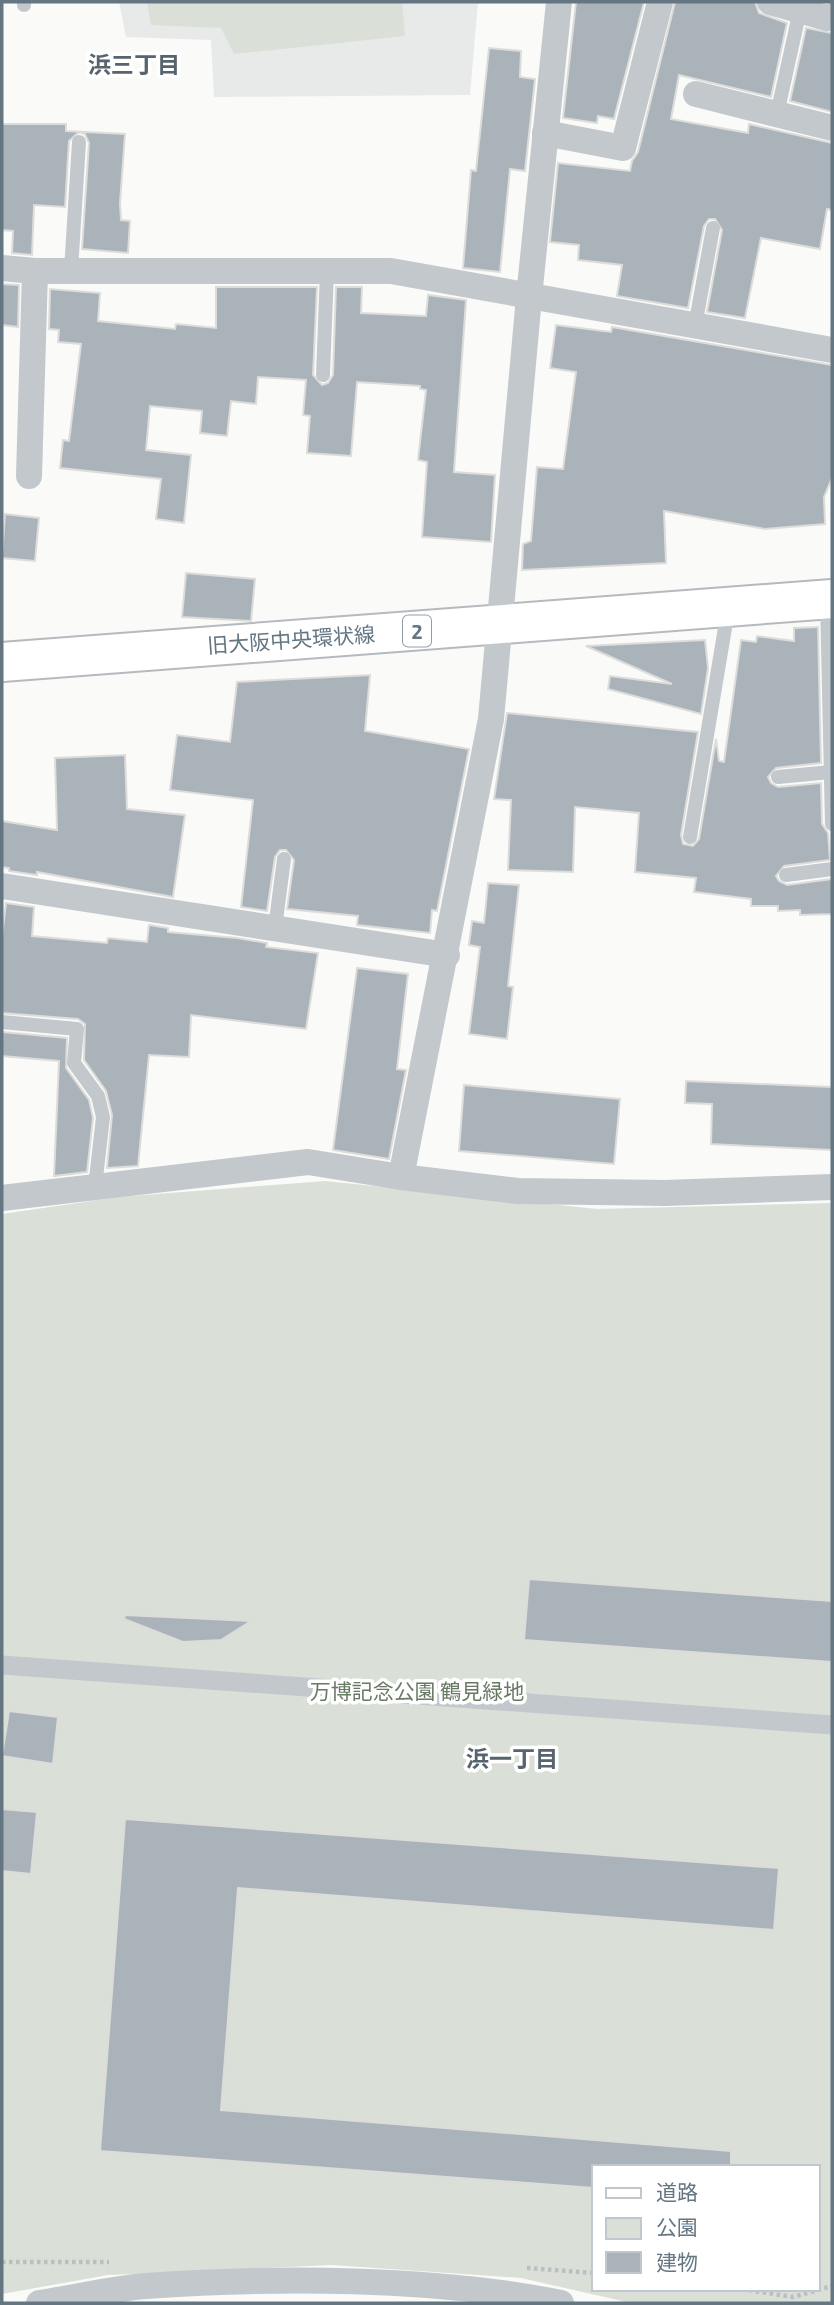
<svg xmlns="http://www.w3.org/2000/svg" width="834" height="2305" viewBox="0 0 834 2305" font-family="'Exo 2','Noto Sans JP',sans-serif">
<rect width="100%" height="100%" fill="#fafaf8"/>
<polygon fill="#e8e9e9" points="119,2 478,2 470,95 214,97 211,40 126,37"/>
<g fill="#dadfd7" fill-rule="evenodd">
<polygon points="147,2 402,2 405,36 234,54 221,28 151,25"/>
<path d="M325,1181L597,1209L832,1203V2303H631L521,2278L332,2265L108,2275L2,2294V1214L119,1197ZM594,2167H818V2289H594Z"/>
</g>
<g fill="#aab3b9" stroke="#dcdcda" stroke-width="2">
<polygon points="576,2 644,2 614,119 598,116 597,123 563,118"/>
<polygon points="675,2 755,2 759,13 787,23 771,97 679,75 671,119 748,133 749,124 832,143 832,210 827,209 820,249 761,238 745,318 707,312 722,230 715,219 709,219 704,226 688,308 617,296 622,265 578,260 579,245 550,242 558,163 630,171 632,161 638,152"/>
<polygon points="806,28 832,33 832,112 790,101"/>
<polygon points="489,48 521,51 520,77 535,79 525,171 510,169 500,272 463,268 471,170 476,171"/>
<polygon points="2,124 66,124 66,131 125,134 120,203 121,220 130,221 128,253 82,249 89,143 85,134 79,132 69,141 65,207 34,205 32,255 12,253 13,231 2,230"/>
<polygon points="2,284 19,285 18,327 2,325"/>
<polygon points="216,287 317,287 313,375 322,385 328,383 333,375 336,287 362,287 361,313 426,316 428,295 466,300 454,472 495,475 491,542 422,537 427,462 418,460 426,390 420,389 420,386 357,382 351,456 307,453 310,416 303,415 306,380 258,377 256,404 231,401 227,436 200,433 202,411 150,406 146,450 191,455 184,523 156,519 161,479 60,468 63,440 69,441 81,344 58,342 59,330 49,329 50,289 100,293 98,321 175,329 176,324 216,328"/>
<polygon points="556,325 611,332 612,327 832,365 832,478 824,497 825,524 765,529 664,511 666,563 522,570 523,544 531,541 537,467 563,469 576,372 550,368"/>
<polygon points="5,514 39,518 35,561 2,558"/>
<polygon points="186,573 255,579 251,621 182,617"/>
<polygon points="818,627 821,763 776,768 768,777 771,783 778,787 821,783 822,824 828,833 830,860 784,866 776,876 779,881 787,885 832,879 832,914 800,915 800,910 778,911 778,906 751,906 751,899 694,892 696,878 635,872 639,813 575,807 573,872 508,870 511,800 494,799 507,713 698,732 681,835 683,844 693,846 699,839 716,739 719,761 724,762 741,640 756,642 757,636 794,641 794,628"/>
<polygon points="705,640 708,668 701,714 608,689 610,676 672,684 586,646"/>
<polygon points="370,675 365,731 469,749 437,911 432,910 430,933 357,925 358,916 287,909 294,860 286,850 280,850 275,857 267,911 241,907 253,800 170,790 177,735 230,742 237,682"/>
<polygon points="125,755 127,809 185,815 173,897 37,872 37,875 9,871 9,868 2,867 2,821 57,830 55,758"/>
<polygon points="488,883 519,885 508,986 513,987 507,1039 469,1034 480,947 469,945 472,921 484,923"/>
<polygon points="6,903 34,907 32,936 107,943 108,938 147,942 149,925 168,928 168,932 237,938 267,943 266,947 318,953 306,1029 191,1015 189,1057 149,1055 138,1166 107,1168 112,1115 106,1091 84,1060 85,1024 78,1019 2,1013 2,936"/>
<polygon points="357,968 408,974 397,1069 406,1070 389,1159 333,1150"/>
<polygon points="2,1032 67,1038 66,1068 89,1100 93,1118 87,1172 54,1176 59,1061 2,1056"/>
<polygon points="686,1081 832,1087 832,1150 711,1144 712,1104 685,1103"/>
<polygon points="464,1085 620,1099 614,1164 459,1151"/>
<polygon points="529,1579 832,1601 832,1662 524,1640"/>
<polygon points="125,1615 251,1621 221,1640 183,1642 124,1619"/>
<polygon points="9,1711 58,1717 53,1764 2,1756"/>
<polygon points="2,1809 37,1812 31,1874 2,1871"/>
<polygon points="125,1819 779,1868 774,1930 238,1888 221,2110 731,2151 731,2167 594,2167 594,2188 100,2151"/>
</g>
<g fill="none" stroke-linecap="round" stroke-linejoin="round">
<defs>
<polyline id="primary" points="2,662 832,599"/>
</defs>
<use href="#primary" stroke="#b5babe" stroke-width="42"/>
<g stroke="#bbbfc2" stroke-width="4.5" stroke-dasharray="3.5 3.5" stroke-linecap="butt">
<polyline points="2,2262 109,2262"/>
<polyline points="527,2268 594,2273"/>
<polyline points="742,2289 793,2297 832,2286"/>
</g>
<g stroke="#c3c8cc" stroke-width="14">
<polyline points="24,5 24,2"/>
<polyline points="777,114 800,10"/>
<polyline points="71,271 79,142"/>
<polyline points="695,326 713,228"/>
<polyline points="323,375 327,271"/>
<polyline points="827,601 832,824"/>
<polyline points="778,777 831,772"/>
<polyline points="690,837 728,610"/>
<polyline points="786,875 832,869"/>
<polyline points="275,928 284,859"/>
<polyline points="2,1022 77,1029 74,1063 98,1096 103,1117 95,1187"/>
</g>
<polyline stroke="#c3c8cc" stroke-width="19" points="2,1665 832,1725"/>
<g stroke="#c3c8cc" stroke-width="26">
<polyline points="770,2 827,18 832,16"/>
<polyline points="696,94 832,128"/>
<polyline points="545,133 623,148 660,2"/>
<polyline points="2,268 35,271 391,271 832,350"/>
<polyline points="29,476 35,271"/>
<polyline points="2,886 447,955"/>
<polyline points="401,1177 518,1191 665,1193 832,1187"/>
<polyline points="2,1198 308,1162 401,1177 491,719 529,297 559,2"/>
<path d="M39,2303C74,2298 110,2289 145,2286C276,2277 433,2277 561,2303"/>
</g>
<use href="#primary" stroke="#fff" stroke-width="38"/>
</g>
<g text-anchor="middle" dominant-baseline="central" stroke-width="7" stroke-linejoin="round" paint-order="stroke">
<rect fill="#fff" stroke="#939fa8" stroke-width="2" x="403" y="615.5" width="28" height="31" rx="5"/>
<g font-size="19" font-weight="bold" fill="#657683">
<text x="417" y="631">2</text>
</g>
<g font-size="21" fill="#657683" stroke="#fff">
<text transform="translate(291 639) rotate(-4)">旧大阪中央環状線</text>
</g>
<g font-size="21" fill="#687a64" stroke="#fff">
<text x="417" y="1690">万博記念公園 鶴見緑地</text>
</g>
<g font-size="23" font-weight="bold" fill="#57646e" stroke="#fff">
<text x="134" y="64">浜三丁目</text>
<text x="512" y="1758">浜一丁目</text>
</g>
</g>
<rect width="834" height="2305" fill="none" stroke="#657683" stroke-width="7"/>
<rect x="592" y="2165" width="228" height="126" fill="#ffffff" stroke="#c1c8cd" stroke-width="2"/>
<rect x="606" y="2188" width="35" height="10" fill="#ffffff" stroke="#c1c8cd" stroke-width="2"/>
<text x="656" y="2200" font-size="21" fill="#657683">道路</text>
<rect x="606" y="2218" width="35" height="21" fill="#dadfd7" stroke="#c1c8cd" stroke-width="2"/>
<text x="656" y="2235" font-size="21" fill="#657683">公園</text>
<rect x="606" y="2252" width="35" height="21" fill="#aab3b9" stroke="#c1c8cd" stroke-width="2"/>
<text x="656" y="2270" font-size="21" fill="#657683">建物</text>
</svg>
